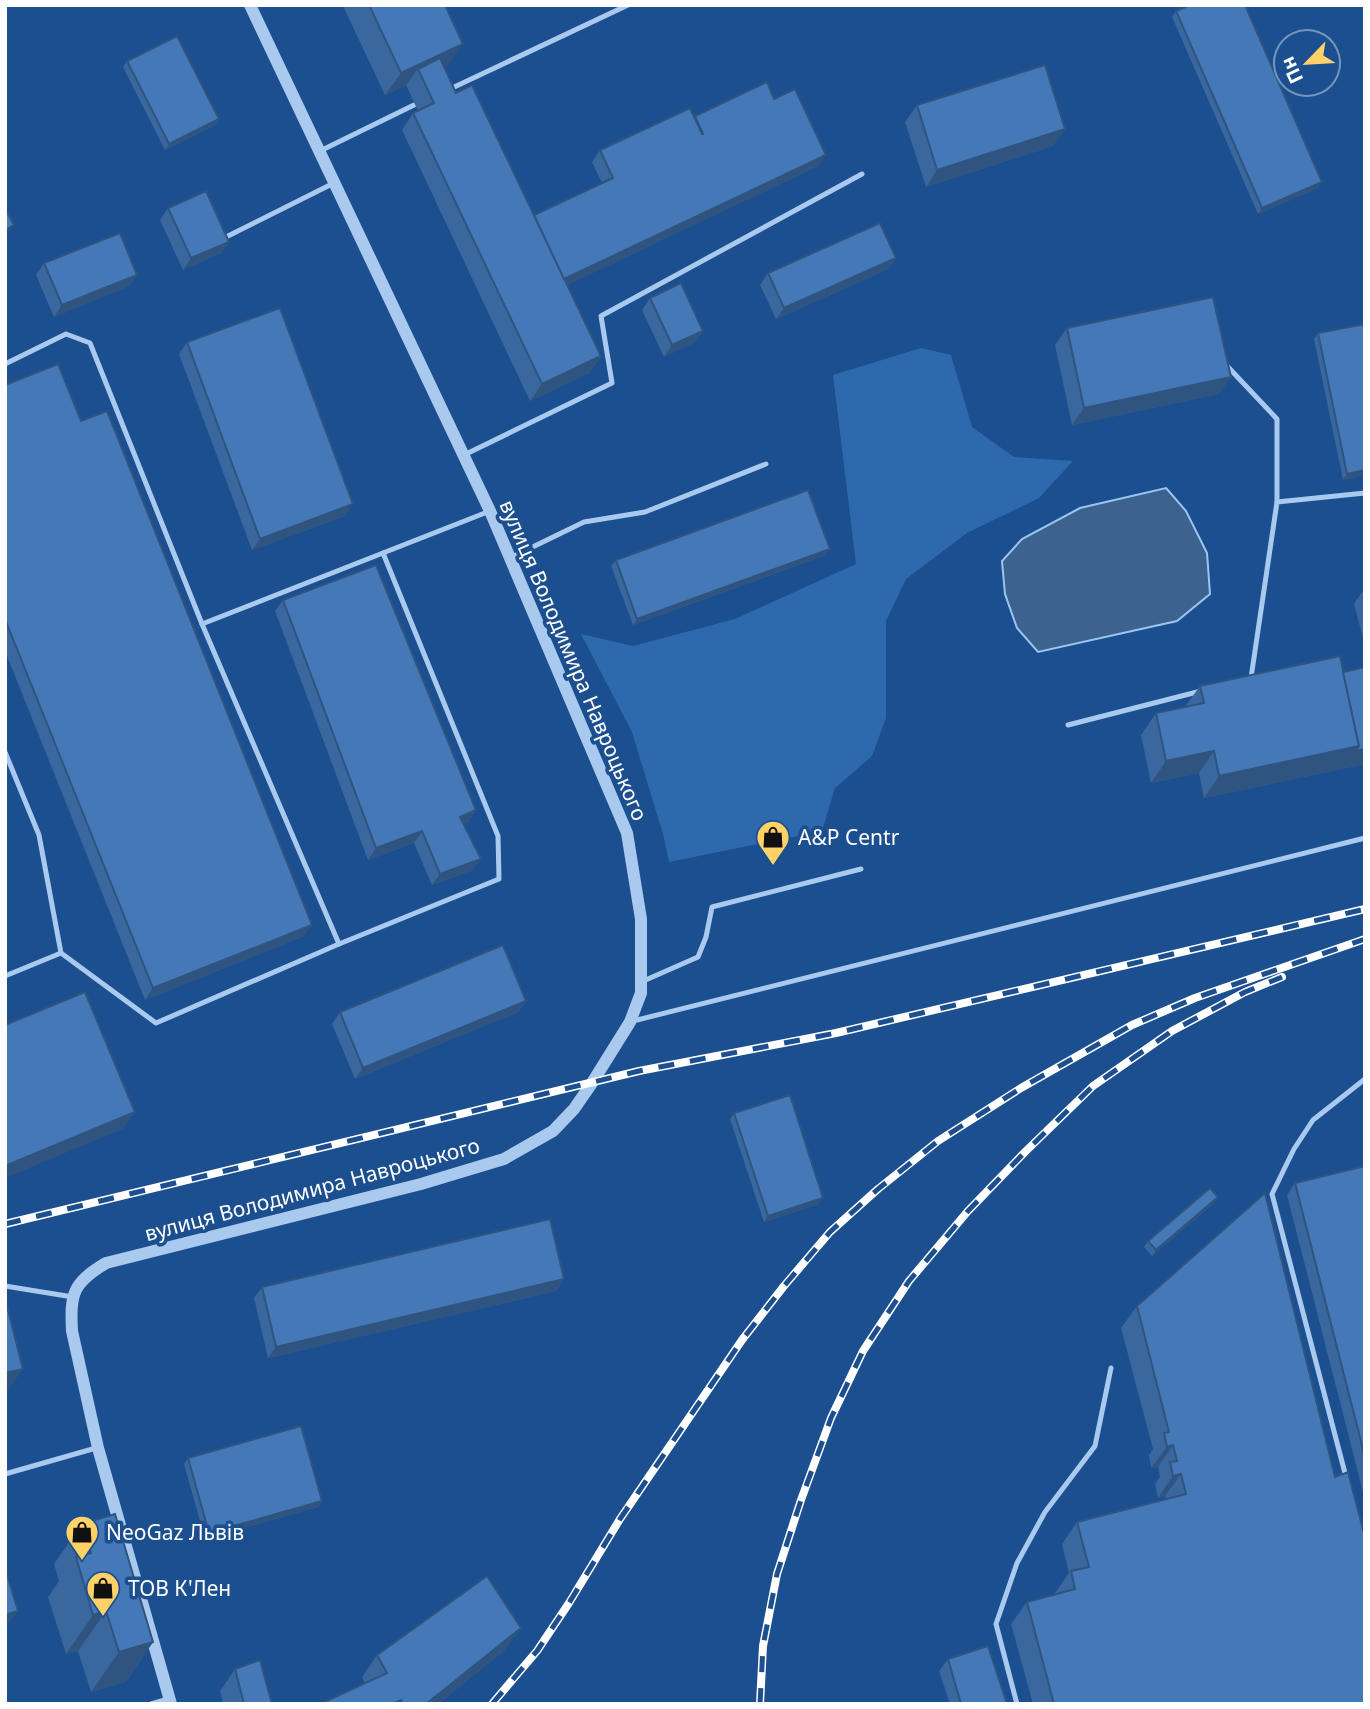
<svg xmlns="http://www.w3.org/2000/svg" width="1370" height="1709" viewBox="0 0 1370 1709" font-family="'Noto Sans',sans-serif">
<rect width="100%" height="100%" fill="#1b4f8f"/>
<polygon fill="#2e69ad" points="921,348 951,355 972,427 1014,457 1073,461 1039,498 967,533 906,579 886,621 886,718 872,756 835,788 822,831 669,862 663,834 632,732 581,634 633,646 735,619 856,564 833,375"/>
<polygon fill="#3c6290" stroke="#9cc4f0" stroke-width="2" points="1166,488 1186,511 1207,553 1210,594 1177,621 1038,652 1017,628 1005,594 1002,561 1022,539 1080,508"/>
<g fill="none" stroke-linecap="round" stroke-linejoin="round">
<g stroke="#a9c9ee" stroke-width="5">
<polyline points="450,89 628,5"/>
<polyline points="320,151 414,105"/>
<polyline points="226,237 334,183"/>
<polyline points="5,364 66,334 90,343 202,624 490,511"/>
<polyline points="1228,367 1277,419 1277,502"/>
<polyline points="464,455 612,383 601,316 862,174"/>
<polyline points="510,558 584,522 645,512 766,464"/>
<polyline points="1248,679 1251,678 1277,502 1365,493"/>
<polyline points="1068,725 1201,691"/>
<polyline points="5,752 39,835 61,953 156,1023 339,944 202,624"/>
<polyline points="339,944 499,879 498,836 383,553"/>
<polyline points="5,976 61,953"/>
<polyline points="641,982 698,957 706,937 712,907 861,869"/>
<polyline points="633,1021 1365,838"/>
<polyline points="5,1286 73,1297"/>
<polyline points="5,1474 96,1448"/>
<polyline points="1346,1477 1272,1194 1294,1149 1313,1120 1365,1079"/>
<polyline points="151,1704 168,1699"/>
<polyline points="1017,1704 996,1624 1017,1563 1045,1512 1095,1446 1111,1368"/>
</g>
<path stroke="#a9c9ee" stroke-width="12" d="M171,1704L98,1448L72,1331C70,1293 73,1283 106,1263L421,1184L504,1159L553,1131L574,1109L592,1083L630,1022L641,993V919L627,833L490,511L250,5"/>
<defs>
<g id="rail">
<polyline points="5,1224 639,1071 836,1033 1365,909"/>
<polyline points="492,1704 537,1651 569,1603 620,1519 742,1340 784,1286 830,1232 878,1189 938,1141 1021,1088 1132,1025 1195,998 1365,939"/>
<polyline points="760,1704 763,1646 777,1574 801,1500 831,1418 863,1351 909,1281 968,1211 1026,1151 1093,1086 1172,1031 1245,992 1282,977"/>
</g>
</defs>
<use href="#rail" stroke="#fff" stroke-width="8"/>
<use href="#rail" stroke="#1b4f8f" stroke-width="5" stroke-dasharray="16" stroke-linecap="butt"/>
</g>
<g fill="#3a679d">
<polygon points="344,5 445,5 447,66 444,67 456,93 534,215 602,183 592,162 600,150 694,118 695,116 774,99 826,155 818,166 567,285 601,356 589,373 530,401 402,130 413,113 418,111 406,85 385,95 343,6"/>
<polygon points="1176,11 1318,188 1258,214 1172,17"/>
<polygon points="127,61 219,119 215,125 165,150 123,67"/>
<polygon points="917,105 1053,146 926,187 905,122"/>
<polygon points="168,208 229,242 221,253 183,270 160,220"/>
<polygon points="896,258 888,269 776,319 760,285 768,273"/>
<polygon points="44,263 137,275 129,286 54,317 36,275"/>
<polygon points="650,298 703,331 695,342 664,357 642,310"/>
<polygon points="1067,328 1219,394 1072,425 1055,345"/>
<polygon points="1318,333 1365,475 1343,480 1314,339"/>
<polygon points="187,342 345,516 252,550 179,354"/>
<polygon points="5,385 81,421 304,936 145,1000 5,651"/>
<polygon points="826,555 633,625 611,566 616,560"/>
<polygon points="1362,592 1365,592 1365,638 1363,638 1354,604"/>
<polygon points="283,600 476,810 468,822 463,824 473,870 432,885 414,843 368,860 275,611"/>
<polygon points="1200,686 1365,764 1204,798 1199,773 1151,783 1141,735 1156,713 1185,707"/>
<polygon points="526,1001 518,1012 355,1079 332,1024 340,1012"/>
<polygon points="734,1113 819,1204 764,1222 730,1119"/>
<polygon points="1365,1166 1365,1500 1287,1195 1295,1183"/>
<polygon points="1218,1197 1214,1203 1152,1256 1144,1247 1148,1241"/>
<polygon points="564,1279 556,1291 268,1358 254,1298 262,1287"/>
<polygon points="1137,1306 1365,1704 1033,1704 1011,1624 1027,1602 1056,1594 1055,1593 1069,1573 1062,1544 1077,1522 1166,1499 1165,1496 1158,1498 1155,1484 1160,1477 1158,1467 1151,1468 1149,1455 1153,1449 1121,1328"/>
<polygon points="188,1458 322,1501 318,1507 205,1539 184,1464"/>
<polygon points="82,1524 153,1642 126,1682 91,1692 78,1651 66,1654 48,1597 59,1581 54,1564"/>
<polygon points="505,1650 438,1704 320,1704 365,1683 362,1677 377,1655"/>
<polygon points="948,1659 1007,1704 950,1704 939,1671"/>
<polygon points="235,1669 272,1704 223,1704 220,1691"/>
</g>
<g fill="#305480">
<polygon points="463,44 447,66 422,78 418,69 406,85 385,95 401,73"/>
<polygon points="219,119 215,125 165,150 169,144"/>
<polygon points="1065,129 1053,146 926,187 937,170"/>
<polygon points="826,155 818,166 551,293 559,281"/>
<polygon points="1322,182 1318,188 1258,214 1262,208"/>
<polygon points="14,225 6,237 5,237 5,230"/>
<polygon points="229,242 221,253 183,270 191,258"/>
<polygon points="896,258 888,269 776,319 784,308"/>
<polygon points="137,275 129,286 54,317 62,305"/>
<polygon points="703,331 695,342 664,357 672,345"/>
<polygon points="601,356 589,373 530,401 542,384"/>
<polygon points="1231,377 1219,394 1072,425 1084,408"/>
<polygon points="1365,470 1365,475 1343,480 1347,474"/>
<polygon points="353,504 345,516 252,550 260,539"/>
<polygon points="830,549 826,555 633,625 637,619"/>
<polygon points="1359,746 1365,749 1365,764 1204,798 1219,776"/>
<polygon points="1214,751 1199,773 1151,783 1166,761"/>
<polygon points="476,810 468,822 452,829 460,817"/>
<polygon points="422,831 414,843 368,860 376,848"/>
<polygon points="481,859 473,870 432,885 440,874"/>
<polygon points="312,925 304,936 145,1000 153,988"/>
<polygon points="526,1001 518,1012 355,1079 363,1068"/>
<polygon points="135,1112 123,1129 5,1178 5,1166"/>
<polygon points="1218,1197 1214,1203 1152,1256 1156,1250"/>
<polygon points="823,1198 819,1204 764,1222 768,1216"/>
<polygon points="564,1279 556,1291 268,1358 276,1347"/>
<polygon points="23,1369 5,1394 5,1373"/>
<polygon points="1173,1445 1158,1467 1151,1468 1167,1447"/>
<polygon points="1181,1474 1165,1496 1158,1498 1173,1476"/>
<polygon points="322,1501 318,1507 205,1539 209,1533"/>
<polygon points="18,1611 10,1622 5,1624 5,1615"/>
<polygon points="106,1611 78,1651 66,1654 93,1615"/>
<polygon points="521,1628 505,1650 438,1704 426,1704"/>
<polygon points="153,1642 126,1682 91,1692 119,1652"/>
</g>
<g fill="#4478b7" stroke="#305480" stroke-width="2">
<polygon points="369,5 445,5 463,44 401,73"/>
<polygon points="1190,5 1245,5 1322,182 1262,208 1176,11"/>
<polygon points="177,36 219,119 169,144 127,61"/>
<polygon points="440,58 456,93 472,85 601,356 542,384 413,113 434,103 418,69"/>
<polygon points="1045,65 1065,129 937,170 917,105"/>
<polygon points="767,82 774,99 795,89 826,155 564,279 534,215 613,178 600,150 690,108 702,134 703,134 695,116"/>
<polygon points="206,191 229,242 191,258 168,208"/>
<polygon points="5,208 14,225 5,230"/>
<polygon points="880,223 896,258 784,308 768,273"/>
<polygon points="120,233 137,275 62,305 44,263"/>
<polygon points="681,283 703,331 672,345 650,298"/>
<polygon points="1213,297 1231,377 1084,408 1067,328"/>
<polygon points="280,308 353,504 260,539 187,342"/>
<polygon points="1365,324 1365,470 1347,474 1318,333"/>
<polygon points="58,364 81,421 107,411 312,925 153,988 5,619 5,385"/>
<polygon points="808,490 830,549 637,619 616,560"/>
<polygon points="376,565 476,810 460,817 481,859 440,874 422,831 376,848 283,600"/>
<polygon points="1340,656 1359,746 1219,776 1214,751 1166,761 1156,713 1204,703 1200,686"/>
<polygon points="1365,667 1365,749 1355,751 1359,746 1343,672"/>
<polygon points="503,945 526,1001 363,1068 340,1012"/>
<polygon points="85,992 135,1112 5,1166 5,1025"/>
<polygon points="790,1095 823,1198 768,1216 734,1113"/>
<polygon points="1365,1166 1365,1457 1295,1183"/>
<polygon points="1210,1188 1218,1197 1156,1250 1148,1241"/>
<polygon points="1265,1193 1335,1477 1348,1472 1365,1537 1365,1704 1054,1704 1027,1602 1075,1589 1071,1571 1089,1567 1077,1522 1186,1494 1181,1474 1173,1476 1170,1462 1177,1461 1173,1445 1167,1447 1164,1433 1169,1432 1137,1306"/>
<polygon points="550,1219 564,1279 276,1347 262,1287"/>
<polygon points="5,1298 23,1369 5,1373"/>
<polygon points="301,1426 322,1501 209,1533 188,1458"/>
<polygon points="115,1514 153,1642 119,1652 106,1611 93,1615 76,1557 91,1553 82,1524"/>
<polygon points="5,1568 18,1611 5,1615"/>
<polygon points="487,1576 521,1628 426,1704 403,1704 401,1700 392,1704 320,1704 387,1673 377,1655"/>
<polygon points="988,1646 1007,1704 961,1704 948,1659"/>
<polygon points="260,1660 272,1704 244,1704 235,1669"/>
</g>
<defs>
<symbol id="shop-pin" viewBox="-11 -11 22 30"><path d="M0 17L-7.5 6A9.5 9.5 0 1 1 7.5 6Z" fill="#ffd166" stroke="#1b4f8f"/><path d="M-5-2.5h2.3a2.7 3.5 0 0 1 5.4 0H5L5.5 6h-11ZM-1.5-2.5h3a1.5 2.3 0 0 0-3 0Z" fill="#111"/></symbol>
</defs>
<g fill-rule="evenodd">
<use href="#shop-pin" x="754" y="818" width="38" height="52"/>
<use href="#shop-pin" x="63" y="1513" width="38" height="52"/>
<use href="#shop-pin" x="84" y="1569" width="38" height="52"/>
</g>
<g text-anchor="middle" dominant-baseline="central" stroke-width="7" stroke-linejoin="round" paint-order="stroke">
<g font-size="21" fill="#fff" stroke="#1b4f8f">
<text transform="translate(574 660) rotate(67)">вулиця Володимира Навроцького</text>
<text transform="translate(312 1189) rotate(-15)">вулиця Володимира Навроцького</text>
</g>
<g font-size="21" fill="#fff" stroke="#1b4f8f" text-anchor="start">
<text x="798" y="837">A&amp;P Centr</text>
<text x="106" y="1532">NeoGaz Львів</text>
<text x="128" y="1588">ТОВ К'Лен</text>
</g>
</g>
<rect width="1370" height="1709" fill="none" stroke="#ffffff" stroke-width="14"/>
<g transform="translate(1307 63) rotate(245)"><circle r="33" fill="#1b4f8f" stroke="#7695bc" stroke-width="2"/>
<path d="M0-5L12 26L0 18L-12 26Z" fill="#ffd166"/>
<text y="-10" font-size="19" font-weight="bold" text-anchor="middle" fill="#ffffff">Пн</text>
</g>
</svg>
